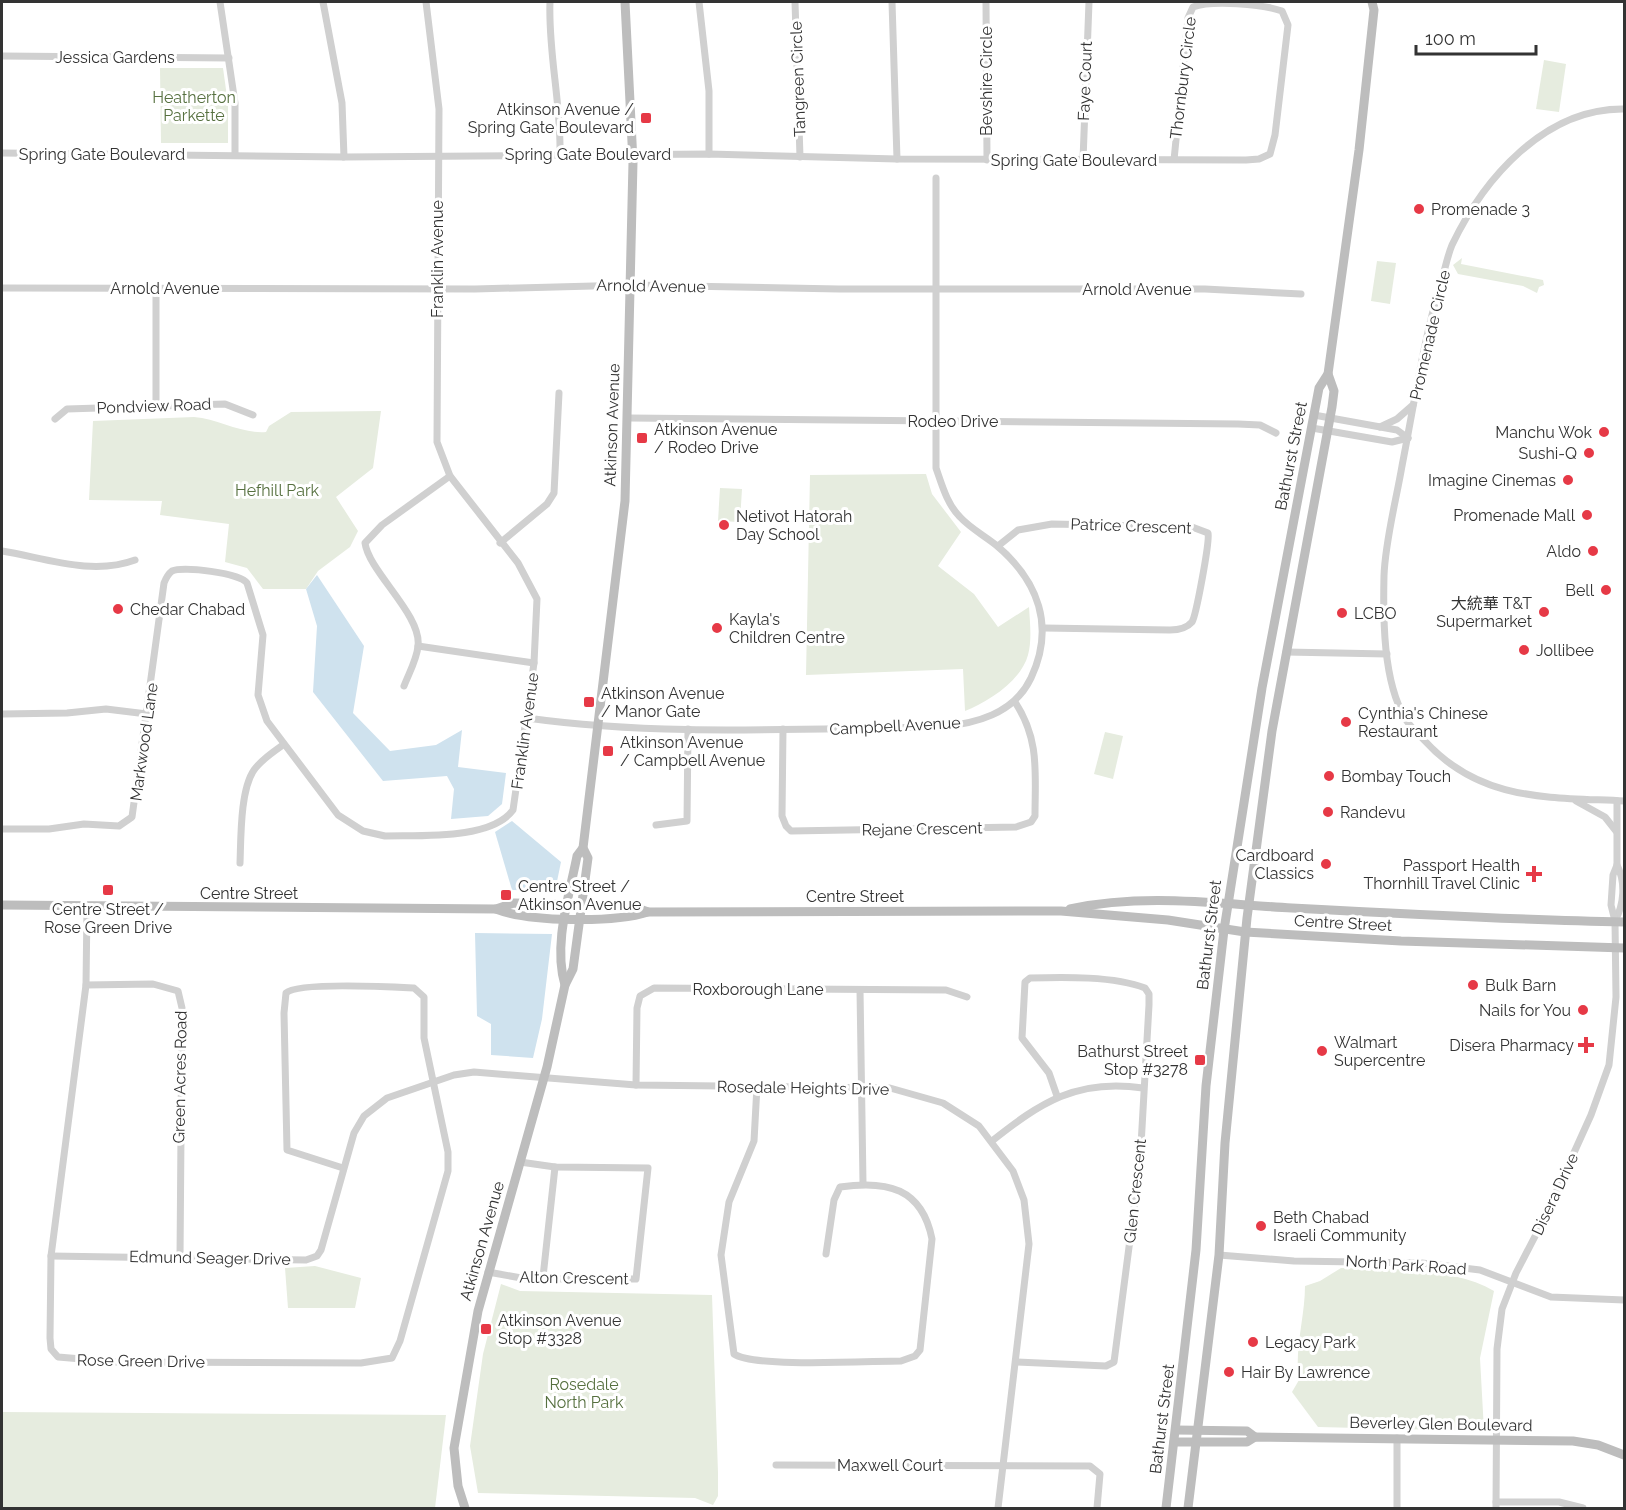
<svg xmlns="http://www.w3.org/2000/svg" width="1626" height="1510" viewBox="0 0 1626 1510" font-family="Raleway,'Noto Sans SC',sans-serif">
<rect width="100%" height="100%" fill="#fff"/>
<g fill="#e6ecdf">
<polygon points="1544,60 1566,64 1559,112 1536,109"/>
<polygon points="160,68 223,68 228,104 228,143 161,143"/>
<polygon points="1462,258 1461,264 1543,280 1544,285 1539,287 1537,293 1523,286 1458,274 1453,265"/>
<polygon points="1377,261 1396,263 1390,304 1371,301"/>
<path d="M381,411L373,468L336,497L358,531L350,547L318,571L306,589H263L247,568L225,562L229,524L160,515L162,501L89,500L93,421L194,417C219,419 241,434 266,432L269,426L291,412Z"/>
<path d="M926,474L932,494L961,532L938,566L974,594L998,627L1029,607C1030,623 1032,640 1028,655C1021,681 988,702 965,711L963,669L806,675L810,475Z"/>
<polygon points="720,488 742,489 740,522 718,521"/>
<polygon points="1105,732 1123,736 1113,779 1094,774"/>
<polygon points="315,1266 361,1278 355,1308 288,1308 285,1268"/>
<path d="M1341,1268C1387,1269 1454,1267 1494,1291L1480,1358L1484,1431L1318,1427L1292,1392L1299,1380C1294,1350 1305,1317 1305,1286L1320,1281Z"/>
<polygon points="501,1284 520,1291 712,1295 718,1473 718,1496 713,1505 695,1498 478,1493 470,1446 483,1354"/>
<polygon points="2,1412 446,1415 435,1508 2,1508"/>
</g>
<g fill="#cfe2ee">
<polygon points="317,575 364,646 353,713 390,751 436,745 462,730 458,767 506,773 502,804 488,816 451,819 454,789 447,776 383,781 313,692 317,626 306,589"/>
<polygon points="512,821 561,862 555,891 512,890 495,832"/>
<polygon points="475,933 552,934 542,1019 533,1058 491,1055 491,1024 477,1016"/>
</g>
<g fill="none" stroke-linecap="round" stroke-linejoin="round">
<g stroke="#d0d0d0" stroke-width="7">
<polyline points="220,2 235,103 235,154"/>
<polyline points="323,2 342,103 344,157"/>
<path d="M550,2C548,52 561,102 560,153"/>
<polyline points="699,2 709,91 709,154"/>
<polyline points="795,2 800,157"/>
<polyline points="892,2 897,159"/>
<polyline points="986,2 987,160"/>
<polyline points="2,56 229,58"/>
<path d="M1624,109C1545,108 1484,178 1452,245C1447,257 1445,270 1441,282C1423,342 1414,405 1402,466C1396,501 1385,542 1384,576C1383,618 1383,681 1405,718C1409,726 1418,733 1424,740C1480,802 1548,797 1624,801"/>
<path d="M2,153L344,157L709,154L897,159L1246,160L1259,159L1270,154L1275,135L1288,25L1282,11C1262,4 1212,0 1193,7L1188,18L1174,160"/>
<polyline points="1083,160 1089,2"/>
<polyline points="2,288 475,289 631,285 839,289 1205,289 1301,294"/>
<polyline points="156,405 156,288"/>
<polyline points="1314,415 1397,430 1408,438"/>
<polyline points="629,418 1238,424 1260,425 1276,433"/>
<polyline points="55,419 67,409 225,404 253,415"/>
<polyline points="1380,427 1397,419 1413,405"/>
<polyline points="1312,428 1392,442 1408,438"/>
<polyline points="500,543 547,504 554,493 559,393"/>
<path d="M998,546L1018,530L1052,524L1192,527L1208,533C1210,541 1196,616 1192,622C1186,629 1177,630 1170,630L1044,628"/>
<path d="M2,551C45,558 92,576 135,560"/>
<polyline points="418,646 534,663"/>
<polyline points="1286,652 1387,654"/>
<path d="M404,686C409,673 417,659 418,646C422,615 369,572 365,543L382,525L450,476"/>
<polyline points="2,714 67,713 106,709 147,714"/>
<path d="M527,718C663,737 802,728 939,727C975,724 1014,714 1031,678C1055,627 1039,581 996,545C985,536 970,528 960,517C947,504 942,485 936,468V178"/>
<path d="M783,729L782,816L786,826L791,831L1016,827L1031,822L1035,816C1035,773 1040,740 1015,702"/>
<polyline points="1576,801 1605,817 1616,831"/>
<polyline points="656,825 687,821 688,729"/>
<path d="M2,829H49L84,824L119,826L132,817L164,583C166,578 168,574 172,571C183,566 240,573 247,583L263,635L258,695L267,721L338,815L363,831L385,836C420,835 491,840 513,810L534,663L537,599L518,563L450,476L437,442L439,109L426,2"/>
<path d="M240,863C241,839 240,790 254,770C261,760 273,752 283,745"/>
<path d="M87,907L86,985L51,1256L50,1338L51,1349L58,1357L117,1362L361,1363L392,1358L400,1341L448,1171V1152L424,1038V997L414,988C394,987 297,982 286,993L284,1013L287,1150L343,1168"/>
<path d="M1615,921C1624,904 1626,883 1617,865"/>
<polyline points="86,985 153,984 178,991 182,1008 180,1258"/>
<polyline points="860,990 863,1183"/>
<polyline points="636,1085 637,1008 640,996 654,988 946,990 967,997"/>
<path d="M757,1086L754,1141L729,1202L721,1255L734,1354C755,1368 869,1361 901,1361L915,1356L920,1350L932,1239C922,1188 887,1180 840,1187L834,1200L826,1254"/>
<path d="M992,1141C1040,1103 1077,1078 1143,1088"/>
<polyline points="1219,1255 1294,1261 1422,1263 1480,1270 1551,1297 1624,1300"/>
<polyline points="51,1256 306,1260 317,1256 321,1250 354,1133 364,1116 387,1098 454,1075 474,1072 636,1085 890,1088 943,1103 979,1126 1013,1171 1024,1200 1029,1244 998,1508"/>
<polyline points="488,1272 527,1279 636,1279 648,1168 555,1167 520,1162"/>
<polyline points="543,1277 555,1167"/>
<path d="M1017,1362L1106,1366L1114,1362L1140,1163L1149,1005V994L1145,988C1115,976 1063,977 1030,978L1025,982L1022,1038L1049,1073L1057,1096"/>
<polyline points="1397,1438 1397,1508"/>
<polyline points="776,1465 1090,1466 1100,1474 1097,1508"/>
<polyline points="1496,1502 1559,1502 1583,1508"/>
<polyline points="1496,1508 1497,1349 1502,1309 1516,1273 1544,1219 1591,1115 1609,1065 1616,997 1615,921 1611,905 1613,875 1617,865 1617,801"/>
</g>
<g stroke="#bdbdbd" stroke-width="9">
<polyline points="2,905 496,909 514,903 629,905 648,912"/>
<path d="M496,909C529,922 614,923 648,912L1061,911L1168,920L1245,932L1401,941L1624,948"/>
<path d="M1070,909C1144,893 1218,904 1292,908C1403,914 1514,920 1624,922"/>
<path d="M565,985C553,945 569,897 577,856L583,848"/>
<polyline points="1176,1430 1247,1431 1255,1437"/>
<polyline points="1174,1442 1247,1442 1255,1437 1573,1441 1598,1445 1624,1455"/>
<polyline points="465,1508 458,1486 454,1448 478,1311 547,1067 565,985 573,969 588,858 583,848 625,501 633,162 625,2"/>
<polyline points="1166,1508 1196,1250 1206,1086 1224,930 1262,688 1319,388 1328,374 1359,150 1374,10 1372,2"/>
<polyline points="1188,1508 1219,1255 1225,1143 1247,918 1272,731 1332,407 1334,391 1328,374"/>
</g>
</g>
<g fill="#e63946" stroke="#fff" stroke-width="2">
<rect x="640" y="112" width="12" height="12" rx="3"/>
<circle cx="1419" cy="209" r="6"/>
<circle cx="1604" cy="432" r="6"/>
<rect x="636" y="432" width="12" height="12" rx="3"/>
<circle cx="1589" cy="453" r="6"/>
<circle cx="1568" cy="480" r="6"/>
<circle cx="1587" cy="515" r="6"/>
<circle cx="724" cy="525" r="6"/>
<circle cx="1593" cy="551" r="6"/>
<circle cx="1606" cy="590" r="6"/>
<circle cx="118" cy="609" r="6"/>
<circle cx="1544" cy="612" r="6"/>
<circle cx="1342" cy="613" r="6"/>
<circle cx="717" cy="628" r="6"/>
<circle cx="1524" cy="650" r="6"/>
<rect x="583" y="696" width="12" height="12" rx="3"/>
<circle cx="1346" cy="722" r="6"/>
<rect x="602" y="745" width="12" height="12" rx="3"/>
<circle cx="1329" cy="776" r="6"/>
<circle cx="1328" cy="812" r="6"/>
<circle cx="1326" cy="864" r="6"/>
<path d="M1531 865h6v6h6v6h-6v6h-6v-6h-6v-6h6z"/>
<rect x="102" y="884" width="12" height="12" rx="3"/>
<rect x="500" y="889" width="12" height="12" rx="3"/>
<circle cx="1473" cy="985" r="6"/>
<circle cx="1583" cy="1010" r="6"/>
<path d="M1583 1036h6v6h6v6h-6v6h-6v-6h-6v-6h6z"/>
<circle cx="1322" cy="1051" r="6"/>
<rect x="1194" y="1054" width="12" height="12" rx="3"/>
<circle cx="1261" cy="1226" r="6"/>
<rect x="480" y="1323" width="12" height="12" rx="3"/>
<circle cx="1253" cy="1342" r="6"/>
<circle cx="1229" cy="1372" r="6"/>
</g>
<g text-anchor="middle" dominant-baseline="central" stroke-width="6" stroke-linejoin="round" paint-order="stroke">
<g font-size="16" fill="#333" stroke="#fff">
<text x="115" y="57">Jessica Gardens</text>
<text transform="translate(1183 78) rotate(-83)">Thornbury Circle</text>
<text transform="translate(798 79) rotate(-92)">Tangreen Circle</text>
<text transform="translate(986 81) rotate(-90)">Bevshire Circle</text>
<text transform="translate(1085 81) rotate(-88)">Faye Court</text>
<text x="102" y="154">Spring Gate Boulevard</text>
<text x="588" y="154">Spring Gate Boulevard</text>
<text x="1074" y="160">Spring Gate Boulevard</text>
<text transform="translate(437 259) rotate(-90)">Franklin Avenue</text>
<text transform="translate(651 286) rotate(1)">Arnold Avenue</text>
<text x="165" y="288">Arnold Avenue</text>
<text x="1137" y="289">Arnold Avenue</text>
<text transform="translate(1430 335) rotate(-77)">Promenade Circle</text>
<text transform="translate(154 406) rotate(-2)">Pondview Road</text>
<text x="953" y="421">Rodeo Drive</text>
<text transform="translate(612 425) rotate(-88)">Atkinson Avenue</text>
<text transform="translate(1291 456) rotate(-79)">Bathurst Street</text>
<text transform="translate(1131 526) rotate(2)">Patrice Crescent</text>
<text transform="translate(895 726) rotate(-3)">Campbell Avenue</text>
<text transform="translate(525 731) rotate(-82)">Franklin Avenue</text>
<text transform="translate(144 742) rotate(-82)">Markwood Lane</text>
<text transform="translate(922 829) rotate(-1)">Rejane Crescent</text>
<text x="249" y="893">Centre Street</text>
<text x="855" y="896">Centre Street</text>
<text transform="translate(1343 923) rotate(3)">Centre Street</text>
<text transform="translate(1209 935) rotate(-83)">Bathurst Street</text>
<text x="758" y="989">Roxborough Lane</text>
<text transform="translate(180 1077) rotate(-89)">Green Acres Road</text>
<text transform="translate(803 1088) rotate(1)">Rosedale Heights Drive</text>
<text transform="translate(1135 1191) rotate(-84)">Glen Crescent</text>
<text transform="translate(1555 1194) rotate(-65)">Disera Drive</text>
<text transform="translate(482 1241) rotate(-74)">Atkinson Avenue</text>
<text transform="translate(210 1258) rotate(1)">Edmund Seager Drive</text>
<text transform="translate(1406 1265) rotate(4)">North Park Road</text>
<text transform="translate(574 1278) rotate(1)">Alton Crescent</text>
<text transform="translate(141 1361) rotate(1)">Rose Green Drive</text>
<text transform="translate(1162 1419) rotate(-83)">Bathurst Street</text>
<text transform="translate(1441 1424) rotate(1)">Beverley Glen Boulevard</text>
<text x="890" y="1465">Maxwell Court</text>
</g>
<g font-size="16" fill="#56703f" stroke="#fff">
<text x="194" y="97">Heatherton<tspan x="194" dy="18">Parkette</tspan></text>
<text x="277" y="490">Hefhill Park</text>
<text x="584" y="1384">Rosedale<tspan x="584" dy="18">North Park</tspan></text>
</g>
<g font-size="16" fill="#333" stroke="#fff" text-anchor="start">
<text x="634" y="109" text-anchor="end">Atkinson Avenue /<tspan x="634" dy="18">Spring Gate Boulevard</tspan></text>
<text x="1431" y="209">Promenade 3</text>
<text x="654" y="429">Atkinson Avenue<tspan x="654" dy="18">/ Rodeo Drive</tspan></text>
<text x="1592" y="432" text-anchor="end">Manchu Wok</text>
<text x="1577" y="453" text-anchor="end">Sushi-Q</text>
<text x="1556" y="480" text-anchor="end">Imagine Cinemas</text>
<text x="1575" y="515" text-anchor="end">Promenade Mall</text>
<text x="736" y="516">Netivot Hatorah<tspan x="736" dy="18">Day School</tspan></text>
<text x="1581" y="551" text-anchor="end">Aldo</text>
<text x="1594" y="590" text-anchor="end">Bell</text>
<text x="1532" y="603" text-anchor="end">大統華 T&amp;T<tspan x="1532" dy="18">Supermarket</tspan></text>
<text x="130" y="609">Chedar Chabad</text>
<text x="1354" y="613">LCBO</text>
<text x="729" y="619">Kayla's<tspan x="729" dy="18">Children Centre</tspan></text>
<text x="1536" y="650">Jollibee</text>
<text x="601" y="693">Atkinson Avenue<tspan x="601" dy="18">/ Manor Gate</tspan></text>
<text x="1358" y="713">Cynthia's Chinese<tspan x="1358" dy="18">Restaurant</tspan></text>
<text x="620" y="742">Atkinson Avenue<tspan x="620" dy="18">/ Campbell Avenue</tspan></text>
<text x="1341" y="776">Bombay Touch</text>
<text x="1340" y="812">Randevu</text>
<text x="1314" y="855" text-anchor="end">Cardboard<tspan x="1314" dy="18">Classics</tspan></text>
<text x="1520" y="865" text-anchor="end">Passport Health<tspan x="1520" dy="18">Thornhill Travel Clinic</tspan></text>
<text x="518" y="886">Centre Street /<tspan x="518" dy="18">Atkinson Avenue</tspan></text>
<text x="108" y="909" text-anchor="middle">Centre Street /<tspan x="108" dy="18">Rose Green Drive</tspan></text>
<text x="1485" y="985">Bulk Barn</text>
<text x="1571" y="1010" text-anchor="end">Nails for You</text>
<text x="1334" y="1042">Walmart<tspan x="1334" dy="18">Supercentre</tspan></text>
<text x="1574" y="1045" text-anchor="end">Disera Pharmacy</text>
<text x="1188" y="1051" text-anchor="end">Bathurst Street<tspan x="1188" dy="18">Stop #3278</tspan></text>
<text x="1273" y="1217">Beth Chabad<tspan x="1273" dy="18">Israeli Community</tspan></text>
<text x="498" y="1320">Atkinson Avenue<tspan x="498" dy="18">Stop #3328</tspan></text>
<text x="1265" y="1342">Legacy Park</text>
<text x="1241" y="1372">Hair By Lawrence</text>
</g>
</g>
<rect width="1626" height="1510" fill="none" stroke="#333333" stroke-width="6"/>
<path d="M1416 45v9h120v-9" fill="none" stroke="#333333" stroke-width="3"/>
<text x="1425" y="45" font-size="18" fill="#333333" stroke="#ffffff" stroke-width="4.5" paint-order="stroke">100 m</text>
</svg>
